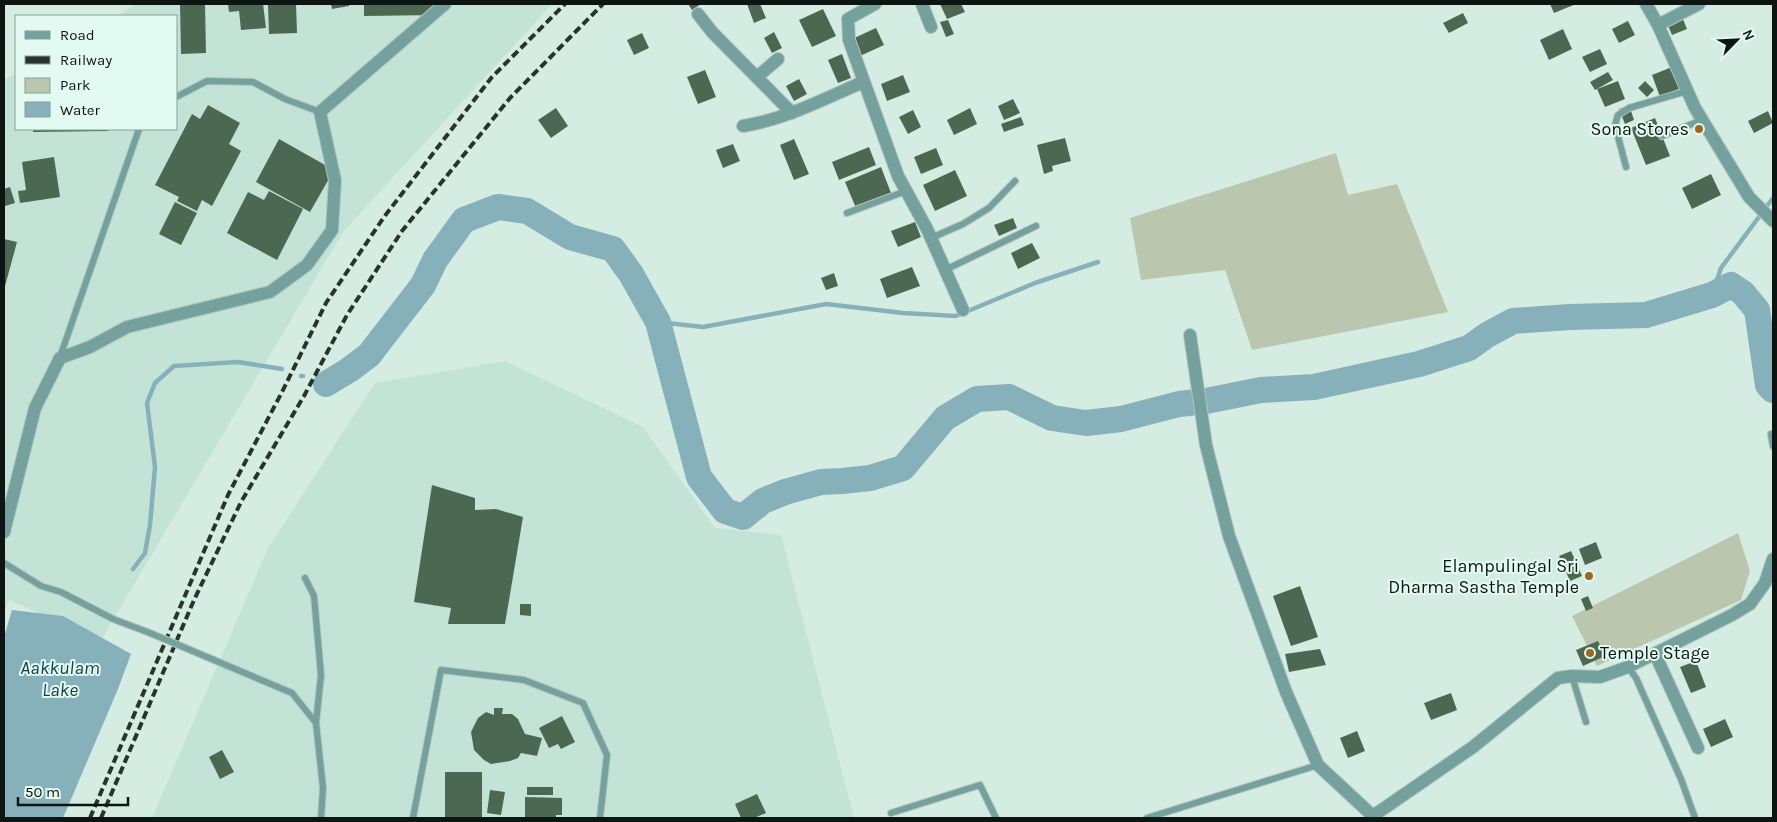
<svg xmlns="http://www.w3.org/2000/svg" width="1777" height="822" viewBox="0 0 1777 822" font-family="Karla,sans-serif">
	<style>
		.built { fill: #c3e3d7 }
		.green { fill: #bac7ae }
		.water { fill: #87b1ba }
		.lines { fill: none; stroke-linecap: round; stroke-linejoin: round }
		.stream { stroke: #87b1ba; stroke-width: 4.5 }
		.river { stroke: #87b1ba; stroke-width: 26 }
		.building { fill: #4d6852 }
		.service-casing { stroke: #b1c5bd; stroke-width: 8 }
		.minor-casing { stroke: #b1c5bd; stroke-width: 14 }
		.service { stroke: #74a19e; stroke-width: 6 }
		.minor { stroke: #74a19e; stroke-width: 12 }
		.rail { stroke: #28322e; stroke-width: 4; stroke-dasharray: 8 4; stroke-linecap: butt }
		.service-bridge-casing { stroke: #b1c5bd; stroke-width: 8; stroke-linecap: butt }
		.service-bridge { stroke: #74a19e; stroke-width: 6 }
		.poi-dot { fill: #9d6522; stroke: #e2faf1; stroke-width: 2 }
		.labels { text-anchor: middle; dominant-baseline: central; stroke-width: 4; stroke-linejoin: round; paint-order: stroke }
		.poi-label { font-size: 18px; fill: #0d1512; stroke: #e2faf1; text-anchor: end }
		.water-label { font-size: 19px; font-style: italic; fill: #153d45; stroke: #e2faf1 }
	</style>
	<rect width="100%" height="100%" fill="#d5ece3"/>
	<path class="built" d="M137 4H552L343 232 101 640 9 600 4 614V80L16 73V129H176V16H115Z
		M505 361 643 427 715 528 781 535 854 818H152L268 548 375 383Z"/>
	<path class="green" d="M1336 153 1348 195 1397 184 1448 312 1252 350 1225 270 1141 280 1130 218Z
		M1738 533 1750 571 1741 600 1597 666 1572 616Z"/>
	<path class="water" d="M12 610 63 616 131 654 118 689 63 818H4V637Z"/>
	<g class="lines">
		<path class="stream" d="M1712 295 1721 268 1773 198
			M663 335 658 322 703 327 826 304 903 313 956 316 1035 283 1098 262
			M301 376H303
			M322 383 326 384
			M133 569 145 553 150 525 155 467 147 403 155 383 174 366 238 362 282 369"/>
		<path class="river" d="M326 384 349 370 369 355 423 285 435 260 464 220 498 207 527 211 570 237 613 249 631 274 658 322 699 477 725 511 743 517 763 501 785 492 821 482 842 481 870 478 903 468 945 418 977 399 1009 397 1052 418 1086 423 1121 419 1179 404 1206 401 1261 390 1314 387 1419 364 1469 348 1487 335 1513 321 1570 317 1646 315 1712 295 1731 285 1743 293 1757 310 1768 385 1773 390"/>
	</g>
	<path class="building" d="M180 4H205L206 53 181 54Z
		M228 4H263L266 28 241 30 239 11 229 12Z
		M268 4H296L297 33 269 34Z
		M331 4H349V6L332 9Z
		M364 4H436V15L364 16Z
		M688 4H701L692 10Z
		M747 4H760L766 18 754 23Z
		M940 4H961L965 12 947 19Z
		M1550 4H1576L1554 13Z
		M823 9 836 36 812 47 799 20Z
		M1463 13 1468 23 1449 33 1443 23Z
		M1682 17 1687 29 1672 35 1667 23Z
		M948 20 954 34 946 37 940 22Z
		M1628 21 1635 35 1619 43 1612 29Z
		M876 28 884 45 860 56 852 39Z
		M1563 29 1572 49 1549 60 1540 40Z
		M774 32 782 48 772 53 764 38Z
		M642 33 649 48 634 55 627 40Z
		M1600 49 1607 64 1590 72 1582 57Z
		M842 54 851 78 838 83 828 60Z
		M1672 67 1681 88 1660 97 1652 75Z
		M705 70 716 97 698 104 687 77Z
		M1608 72 1613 80 1595 90 1590 82Z
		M903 75 910 92 887 101 881 84Z
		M799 79 807 94 794 101 786 86Z
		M1618 81 1625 99 1605 107 1597 89Z
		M1645 81 1654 90 1647 97 1638 88Z
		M1013 99 1020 113 1004 120 998 106Z
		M208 105 240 123 229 144 241 151 212 206 202 200 197 211 177 201 179 197 155 185 192 114 200 119Z
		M1629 105 1634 120 1625 124 1619 109Z
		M556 108 568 126 551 138 538 120Z
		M970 108 977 124 954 135 947 120Z
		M913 110 921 127 908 134 899 117Z
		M1768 111 1773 123 1754 133 1748 121Z
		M1021 117 1024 125 1004 132 1001 124Z
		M1655 118 1670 156 1646 165 1631 128Z
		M33 129H108V131L33 132Z
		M1065 138 1071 161 1052 166 1053 171 1044 174 1037 145Z
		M279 139 334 170 310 212 256 182Z
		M794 139 809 174 794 180 780 145Z
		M733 144 740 161 723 168 716 150Z
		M869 147 876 165 839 180 832 162Z
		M936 148 943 165 921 174 914 157Z
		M54 157 60 197 20 203 18 191 26 190 22 162Z
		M881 167 891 193 856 208 845 182Z
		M955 170 967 196 935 211 923 185Z
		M1711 174 1721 195 1692 209 1682 188Z
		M10 187 15 203 5 206 4 189Z
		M269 191 303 209 277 260 227 233 248 192 264 200Z
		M175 202 197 213 181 245 159 234Z
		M1013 218 1017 228 999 236 994 225Z
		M915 222 921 237 898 247 891 231Z
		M4 239 17 242 4 290Z
		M1032 243 1040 258 1018 269 1011 253Z
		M912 267 920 286 887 298 880 279Z
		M834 273 838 286 826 290 821 278Z
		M432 485 475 498V510L496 509 523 517 505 624H448L451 608 414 602Z
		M1596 542 1602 558 1585 565 1579 549Z
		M1571 551 1582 576 1570 581 1559 556Z
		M1300 586 1318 637 1291 646 1273 596Z
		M1588 596 1593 608 1586 611 1581 599Z
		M520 604H531V616L520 615Z
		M1598 641 1605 656 1583 666 1576 650Z
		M1320 649 1326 665 1289 672 1285 654Z
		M1696 661 1706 687 1691 693 1680 667Z
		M1451 693 1457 710 1431 720 1424 703Z
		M494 708H503L502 714H512L518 719 525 734 542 738 537 756 521 753 518 758 510 761 491 764 484 760 474 750 471 732 478 718 486 712 494 715Z
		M562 716 575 742 561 749 558 744 549 748 539 728Z
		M1725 719 1733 737 1711 747 1703 729Z
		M1357 731 1365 751 1348 758 1340 738Z
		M222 750 234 772 220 779 209 757Z
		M445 772H482V818H445Z
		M527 787H553V795H527Z
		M490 790 505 792 501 815 487 813Z
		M757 794 766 813 754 818H741L735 804Z
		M525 797 562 798V815H556V818H525Z"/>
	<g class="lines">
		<g class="service-casing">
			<path id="service" d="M176 97 207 81 253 82 285 99 320 112
				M1662 136 1702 120
				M1626 167 1615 125 1618 115 1629 108 1687 91
				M847 213 906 191
				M931 238 963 224 989 208 1015 181
				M945 270 1036 226
				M60 357 139 129
				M1771 434 1773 446
				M4 563 41 586 61 592 113 619 150 633
				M305 578 314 596 321 675 316 723
				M214 660 292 693 316 723 323 788 321 818
				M1628 667 1636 678 1681 779 1695 818
				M1572 676 1586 722
				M891 813 980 785 996 818
				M413 818 441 670 524 680 583 703 607 755 600 818
				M1147 818 1318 765"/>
		</g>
		<g class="minor-casing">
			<path id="minor" d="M875 4 848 19 849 40 898 176 927 229 963 310
				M922 4 931 27
				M1646 4 1658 25 1695 108 1749 197 1773 221
				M698 14 712 32 792 113
				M1658 25 1699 4
				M757 77 778 59
				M743 126C786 119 824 99 863 82
				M1190 335 1206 445 1229 536 1286 692 1318 765 1375 818
				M4 532 35 408 60 358 90 347 127 327 270 292 307 265 332 230 335 180 320 112 445 4
				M1655 654 1698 748
				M1370 818 1473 747 1558 678 1572 676 1600 677 1628 667 1732 615 1750 604 1765 583 1773 559"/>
		</g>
		<use href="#service" class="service"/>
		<use href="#minor" class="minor"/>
		<path class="rail" d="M90 818 228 495 282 392 326 303 384 217 492 77 565 4
			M101 818 194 600 241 502 304 396 347 315 402 231 510 98 603 4"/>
		<g class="service-bridge-casing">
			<path id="service-bridge" d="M150 633 214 660"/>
		</g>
		<use href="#service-bridge" class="service-bridge"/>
	</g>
	<g class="poi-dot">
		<circle cx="1699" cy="129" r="5"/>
		<circle cx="1589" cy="576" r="5"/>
		<circle cx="1590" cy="653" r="5"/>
	</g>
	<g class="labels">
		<g class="poi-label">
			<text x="1689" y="129">Sona Stores</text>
			<text x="1579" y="566">Elampulingal Sri<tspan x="1579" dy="21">Dharma Sastha Temple</tspan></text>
			<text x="1600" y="653" text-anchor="start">Temple Stage</text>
		</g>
		<g class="water-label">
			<text x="60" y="668">Aakkulam<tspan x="60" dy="22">Lake</tspan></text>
		</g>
	</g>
	<rect width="1777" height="822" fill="none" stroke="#0d1512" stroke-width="10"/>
	<rect x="15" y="15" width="162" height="115" fill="#e2faf1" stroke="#8d9e98"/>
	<rect x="25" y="31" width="25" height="8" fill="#74a19e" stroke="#8d9e98"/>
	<text x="60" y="40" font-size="15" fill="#0d1512">Road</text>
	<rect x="25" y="56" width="25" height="8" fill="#28322e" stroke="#8d9e98"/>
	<text x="60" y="65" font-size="15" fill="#0d1512">Railway</text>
	<rect x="25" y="78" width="25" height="15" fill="#bac7ae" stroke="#8d9e98"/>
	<text x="60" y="90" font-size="15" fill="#0d1512">Park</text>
	<rect x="25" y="102" width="25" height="15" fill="#87b1ba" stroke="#8d9e98"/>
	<text x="60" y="115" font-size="15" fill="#0d1512">Water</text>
	<g transform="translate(1737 40) rotate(66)" stroke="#e2faf1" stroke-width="4" paint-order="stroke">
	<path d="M0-4L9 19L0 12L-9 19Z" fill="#0d1512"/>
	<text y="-8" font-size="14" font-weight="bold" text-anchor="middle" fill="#0d1512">N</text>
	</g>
	<path d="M18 797v8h110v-8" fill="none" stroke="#0d1512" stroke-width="2.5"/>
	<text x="25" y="797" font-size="15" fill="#0d1512" stroke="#e2faf1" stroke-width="4" paint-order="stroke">50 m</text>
</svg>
